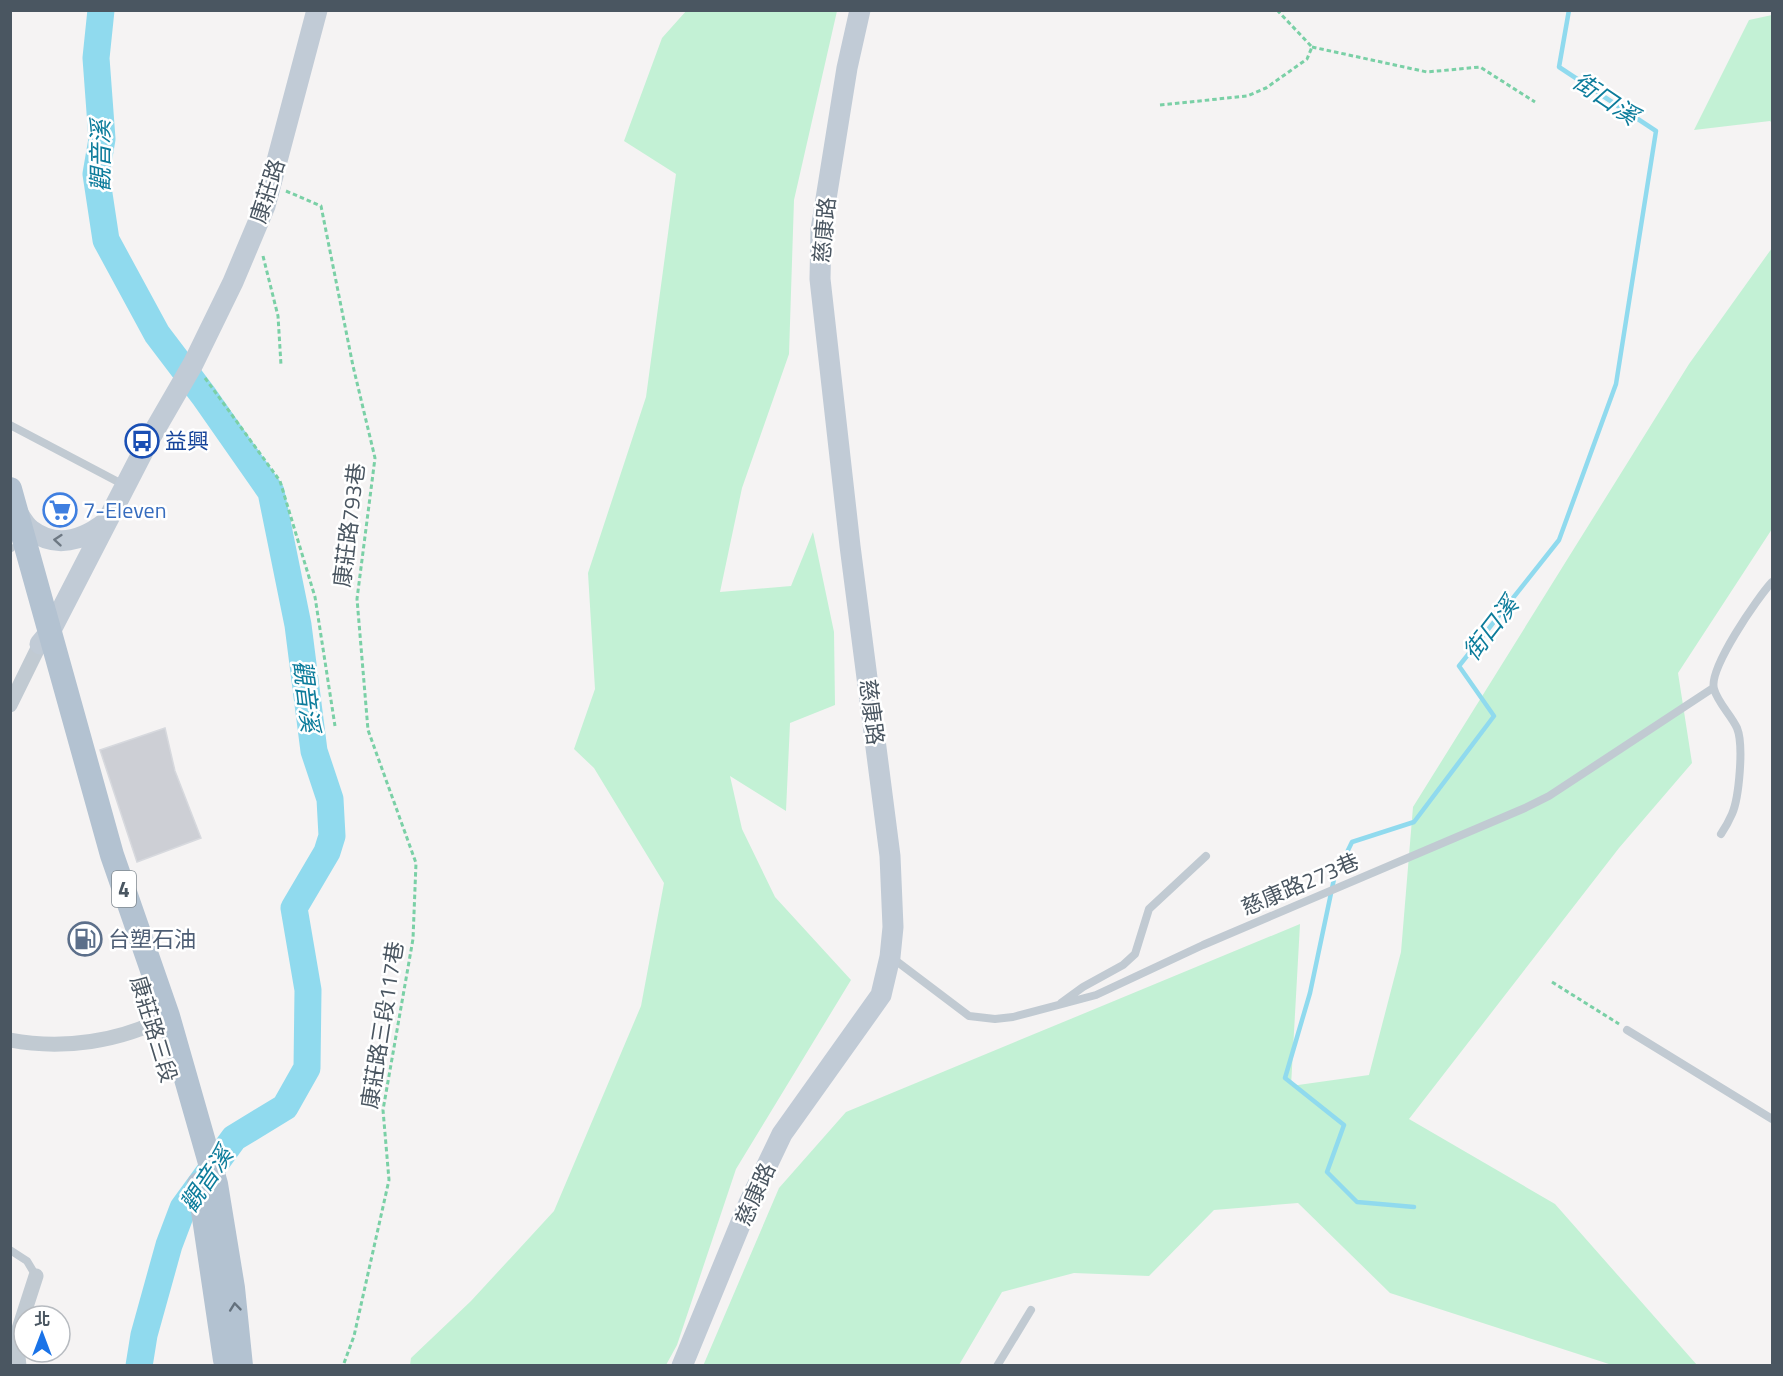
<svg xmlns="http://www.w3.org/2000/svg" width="1783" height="1376" viewBox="0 0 1783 1376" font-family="'Titillium Web','Noto Sans TC',sans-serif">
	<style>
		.green { fill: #c3f1d5 }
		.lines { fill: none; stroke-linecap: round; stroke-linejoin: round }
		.stream { stroke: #90daee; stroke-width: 4.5 }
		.river { stroke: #90daee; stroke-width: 27 }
		.building { fill: #cdcfd5; stroke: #d7d9de; stroke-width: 1.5 }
		.path { stroke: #7ad0a6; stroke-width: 3; stroke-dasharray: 4.5 3; stroke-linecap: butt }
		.lane { stroke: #c1cad2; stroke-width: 8 }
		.street { stroke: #c1cad2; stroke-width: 15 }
		.secondary { stroke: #c1cbd6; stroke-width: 21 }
		.primary { stroke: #b3c2d1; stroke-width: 24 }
		.oneway { stroke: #6e7984 }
		.oneway2 { stroke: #64717d }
		.labels { text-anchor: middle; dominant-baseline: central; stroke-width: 5; stroke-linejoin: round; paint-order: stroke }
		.shield { fill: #fff; stroke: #808990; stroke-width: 1.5 }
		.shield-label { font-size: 21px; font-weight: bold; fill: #4a5661 }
		.street-label { font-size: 22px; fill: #4a5661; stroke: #fff }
		.transit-label { font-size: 22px; fill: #164399; stroke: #fff; text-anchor: start }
		.shop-label { font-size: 22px; fill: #366cbe; stroke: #fff; text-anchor: start }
		.service-label { font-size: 22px; fill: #4e5e75; stroke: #fff; text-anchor: start }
		.water-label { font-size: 24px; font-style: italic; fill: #0c7c9b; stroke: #fff }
	</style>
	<rect width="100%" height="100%" fill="#f5f3f3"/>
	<path class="green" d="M687 10 837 11 794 200 789 354 742 488 720 592 791 586 813 532 834 632 835 705 790 723 786 811 730 776 742 829 775 897 851 980 736 1169 677 1345 666 1365H410L411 1358 471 1301 554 1211 641 1006 664 883 594 768 574 749 595 689 588 573 646 397 676 174 624 141 662 38Z
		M1772 15V123L1770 121 1694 130 1749 20Z
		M1772 248V529L1678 673 1692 763 1619 848 1409 1119 1555 1204 1697 1365H1612L1390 1293 1298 1203 1214 1210 1149 1276 1074 1273 1002 1292 959 1365 703 1366 779 1188 846 1112 1300 924 1291 1086 1369 1075 1401 952 1413 807 1689 364Z"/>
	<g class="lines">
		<path class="stream" d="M1414 1207 1357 1202 1327 1172 1344 1125 1285 1078 1310 993 1334 879 1352 842 1414 822 1494 716 1459 666 1559 540 1616 384 1656 131 1559 67 1569 10"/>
		<path class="river" d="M101 10 96 58 102 139 96 174 106 240 157 334 204 396 271 492 298 625 314 751 330 799 332 836 327 852 294 908 308 990 307 1068 285 1107 234 1138 183 1208 169 1245 144 1335 139 1366"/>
	</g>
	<path class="building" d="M165 728 175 771 201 838 137 862 100 750Z"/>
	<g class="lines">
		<path class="path" d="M1277 10 1312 47
			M1312 47 1427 72 1480 67 1535 102
			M1160 105 1247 96 1266 88 1307 59 1312 47
			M286 191 321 206 353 366 375 458 357 599 368 730 416 863 413 939 383 1110 389 1180 354 1336 343 1366
			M263 256 278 316 281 365
			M205 378 280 481 315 597 335 726
			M1552 982 1619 1024"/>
		<path class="lane" d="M10 425 124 485
			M10 548H11
			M1721 834C1725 828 1729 821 1732 814 1739 798 1744 745 1737 728 1731 715 1718 703 1714 689 1708 669 1758 597 1772 582
			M891 957 969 1016 995 1019 1013 1017 1096 995 1203 945 1525 808 1549 796 1713 688
			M1061 1003 1083 987 1123 965 1135 954 1149 909 1206 856
			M1627 1030 1772 1119
			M10 1250 27 1261 36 1276
			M997 1366 1031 1310"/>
		<path class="street" d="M10 705 40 644
			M10 1040C62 1050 121 1042 168 1016
			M19 1366 16 1338 36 1276"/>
		<path class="secondary" d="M17 512C21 518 25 526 31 530 56 549 83 540 105 523
			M40 644 50 632 149 440 193 364 233 282 265 206 317 10
			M682 1366 749 1203 782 1134 881 995 890 957 893 927 890 856 850 546 820 279 821 230 847 68 860 10"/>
		<path class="primary" d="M10 489 112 855 168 1016 216 1184 233 1288 241 1366
			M199 1184 225 1360"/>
	</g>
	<defs><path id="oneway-chevron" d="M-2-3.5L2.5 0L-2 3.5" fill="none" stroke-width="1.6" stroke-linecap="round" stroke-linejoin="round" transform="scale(1.5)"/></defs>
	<use class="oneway" href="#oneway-chevron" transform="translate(58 540) rotate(-175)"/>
	<use class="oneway2" href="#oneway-chevron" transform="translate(235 1307) rotate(-96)"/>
	<defs>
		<g id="bus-ring" transform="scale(1.725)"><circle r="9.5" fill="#fff" stroke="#1a4fb4" stroke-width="1.5"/><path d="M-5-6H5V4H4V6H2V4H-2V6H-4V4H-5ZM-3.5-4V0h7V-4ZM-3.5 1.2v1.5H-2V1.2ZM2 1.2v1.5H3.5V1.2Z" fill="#1a4fb4"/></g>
		<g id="supermarket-ring" transform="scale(1.725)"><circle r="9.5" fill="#fff" stroke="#3f7fe0" stroke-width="1.5"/><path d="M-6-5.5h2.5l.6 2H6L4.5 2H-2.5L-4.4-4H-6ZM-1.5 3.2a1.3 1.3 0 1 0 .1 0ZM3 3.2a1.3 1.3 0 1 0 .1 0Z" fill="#3f7fe0"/></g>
		<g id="fuel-ring" transform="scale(1.725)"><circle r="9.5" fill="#fff" stroke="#5c6f8a" stroke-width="1.5"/><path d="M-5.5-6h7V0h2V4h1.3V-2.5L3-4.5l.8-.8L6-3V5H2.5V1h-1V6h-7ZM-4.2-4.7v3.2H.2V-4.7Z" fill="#5c6f8a"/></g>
	</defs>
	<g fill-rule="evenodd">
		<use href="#bus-ring" x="142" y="441"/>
		<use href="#supermarket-ring" x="60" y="510"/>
		<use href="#fuel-ring" x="85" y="939"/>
	</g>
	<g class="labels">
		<rect class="shield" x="112" y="871" width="24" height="36" rx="4.5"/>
		<g class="shield-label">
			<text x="124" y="889">4</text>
		</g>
		<g class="street-label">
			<text transform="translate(267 191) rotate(-72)">康莊路</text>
			<text transform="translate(824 230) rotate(-85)">慈康路</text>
			<text transform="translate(349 525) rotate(-83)">康莊路793巷</text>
			<text transform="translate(872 712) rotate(83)">慈康路</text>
			<text transform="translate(1300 884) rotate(-23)">慈康路273巷</text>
			<text transform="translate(382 1025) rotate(-81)">康莊路三段117巷</text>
			<text transform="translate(154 1029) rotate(73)">康莊路三段</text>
			<text transform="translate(755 1194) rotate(-66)">慈康路</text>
		</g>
		<g class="transit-label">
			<text x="165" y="441">益興</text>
		</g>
		<g class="shop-label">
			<text x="83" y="510">7-Eleven</text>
		</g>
		<g class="service-label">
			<text x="108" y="939">台塑石油</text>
		</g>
		<g class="water-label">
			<text transform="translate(1606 98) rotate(34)">街口溪</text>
			<text transform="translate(100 156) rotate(-90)">觀音溪</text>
			<text transform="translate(1490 628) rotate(-52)">街口溪</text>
			<text transform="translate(307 696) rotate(83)">觀音溪</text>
			<text transform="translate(206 1179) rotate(-56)">觀音溪</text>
		</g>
	</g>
	<rect width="1783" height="1376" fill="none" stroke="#4a5661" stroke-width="24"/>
	<g transform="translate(42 1334)"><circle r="28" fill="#ffffff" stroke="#b7bbc0" stroke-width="1.5"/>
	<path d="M0-4.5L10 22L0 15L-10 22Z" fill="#1a73e8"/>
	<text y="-9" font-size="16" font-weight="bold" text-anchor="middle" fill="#4a5661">北</text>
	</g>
</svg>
